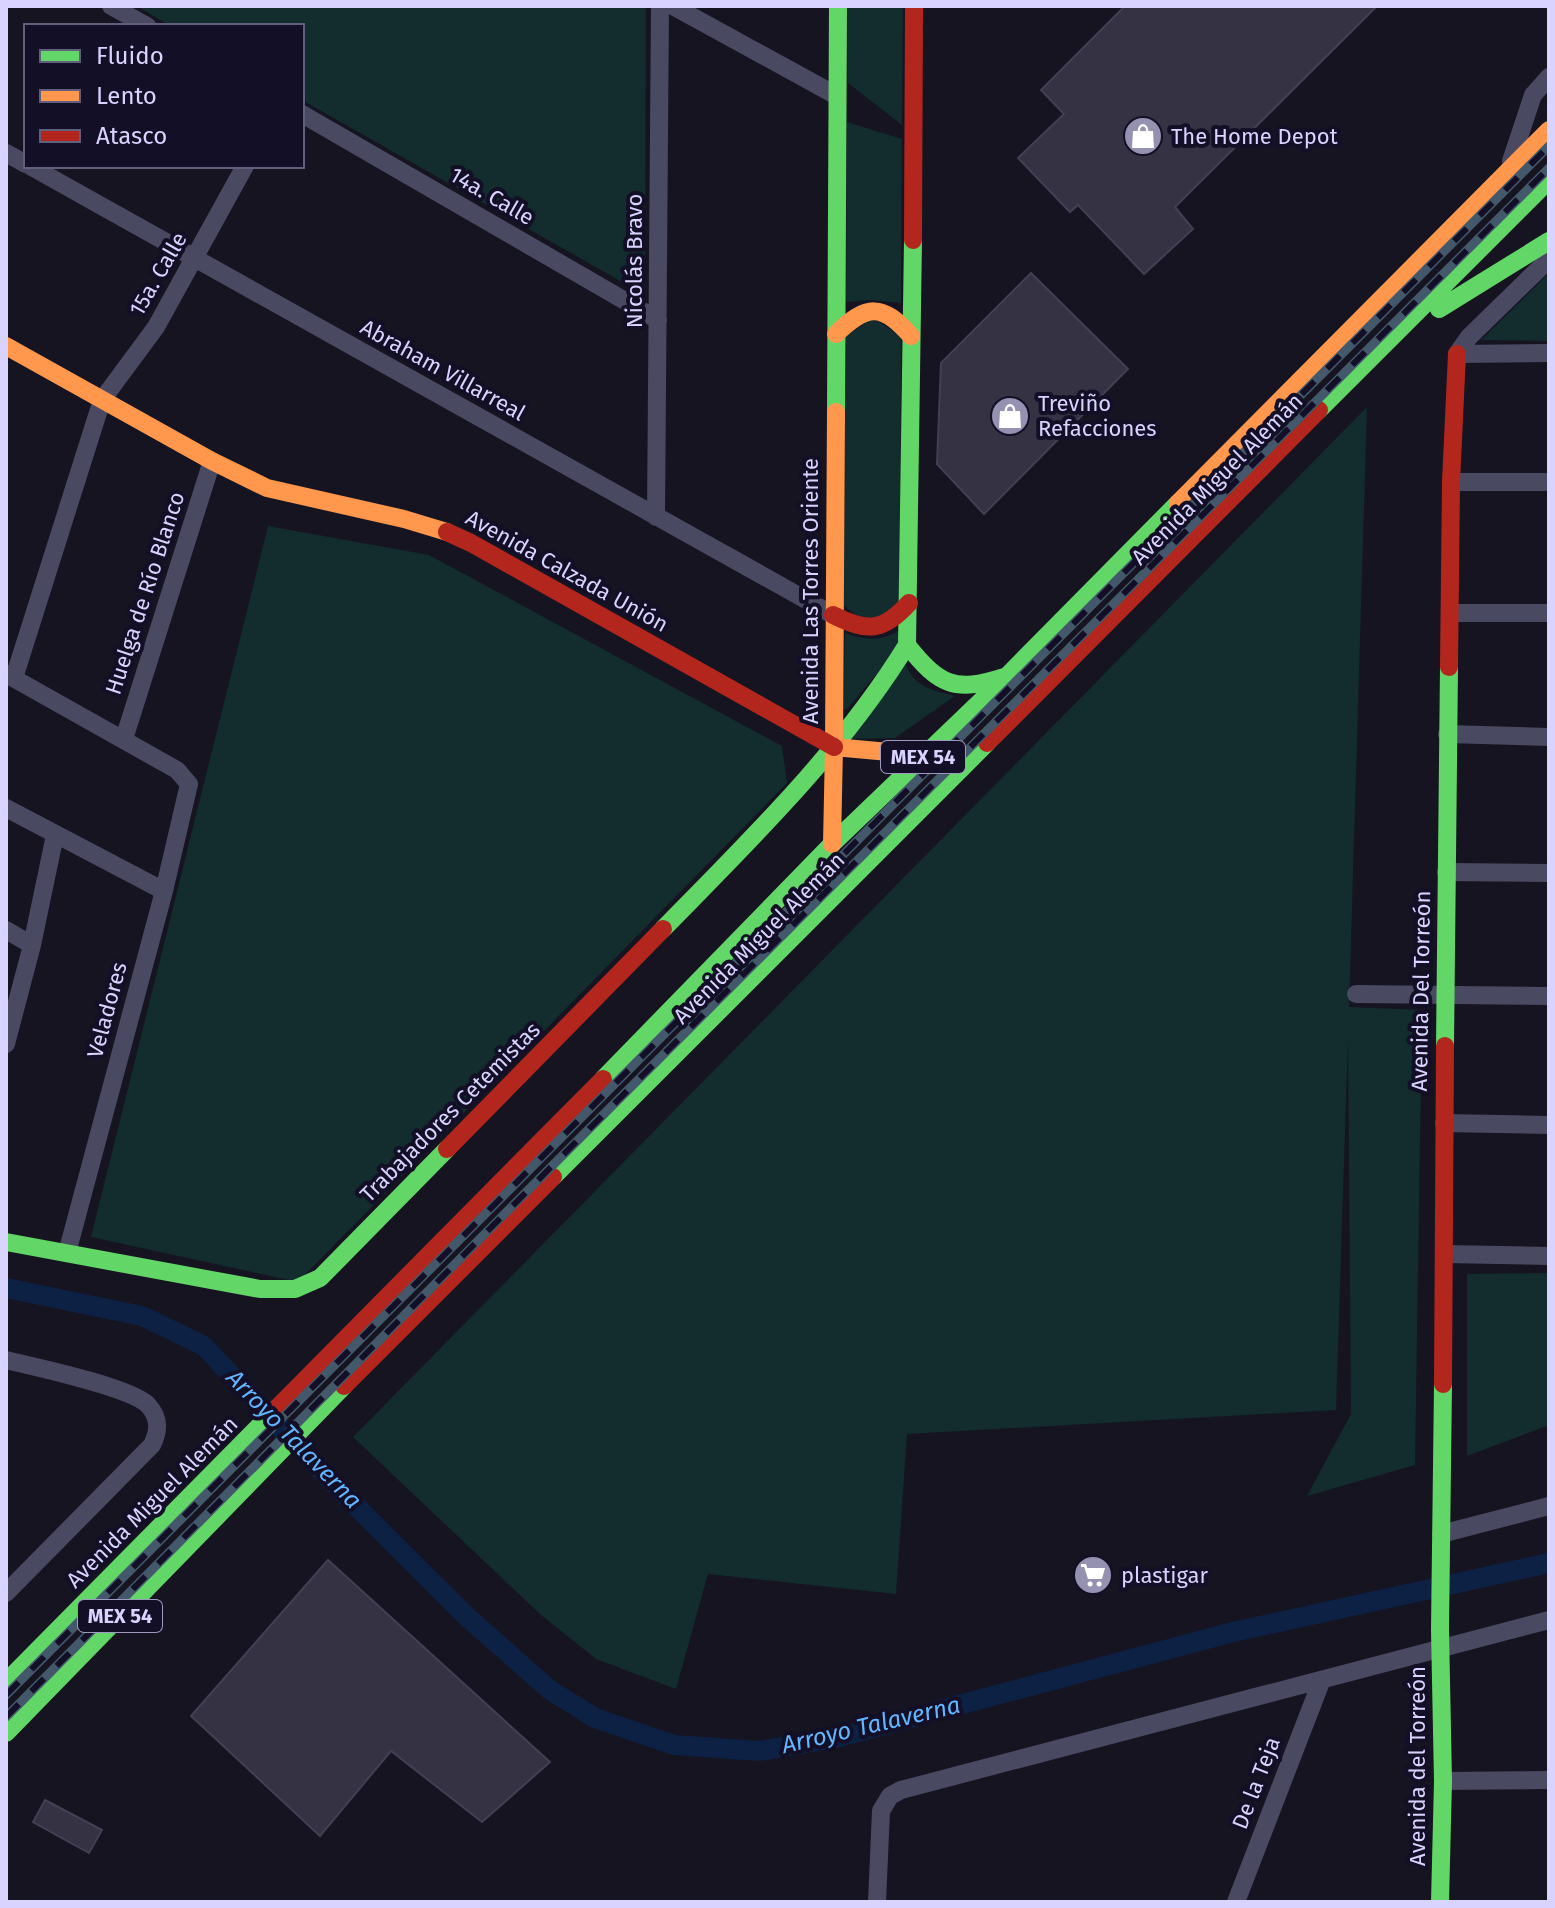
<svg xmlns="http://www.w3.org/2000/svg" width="1555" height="1908" viewBox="0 0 1555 1908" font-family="'Fira Sans',sans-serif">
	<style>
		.green { fill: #132c2d }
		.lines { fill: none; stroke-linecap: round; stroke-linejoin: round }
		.canal { stroke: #0d2144; stroke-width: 20 }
		.building { fill: #343243; stroke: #433f54; stroke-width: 2 }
		.street { stroke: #4a4962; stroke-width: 18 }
		.fast { stroke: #63d668; stroke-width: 18 }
		.slow { stroke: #ff974d; stroke-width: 18 }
		.jam { stroke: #b3261e; stroke-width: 18 }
		.rail-casing { stroke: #43596b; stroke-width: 9 }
		.rail { stroke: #130f26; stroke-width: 6; stroke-dasharray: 18; stroke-linecap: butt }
		.labels { text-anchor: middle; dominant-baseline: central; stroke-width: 8; stroke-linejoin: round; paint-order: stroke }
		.shield { fill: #130f26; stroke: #9e99be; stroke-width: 2 }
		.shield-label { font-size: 20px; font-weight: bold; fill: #d9d4ff }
		.poi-label { font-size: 22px; fill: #d9d4ff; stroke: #130f26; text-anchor: start }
		.street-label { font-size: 22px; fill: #d9d4ff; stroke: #130f26 }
		.water-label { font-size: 24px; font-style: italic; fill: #62b6ff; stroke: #130f26 }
	</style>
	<rect width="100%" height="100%" fill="#161421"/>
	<path class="green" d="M136 6H641L646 9 645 288 629 286 302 100V26H171Z
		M848 6H903L902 125 848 83Z
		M847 122 902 139 901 303 871 300 846 302Z
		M1549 273V341L1481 340Z
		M873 318 901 336 900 606 875 621 856 615 844 606 845 336Z
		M1367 407 1349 1007 1422 1010 1415 1465 1307 1496 1351 1414 1348 1039 1336 1410 907 1434 896 1594 708 1574 676 1689 596 1659 541 1615 353 1437Z
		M268 526 429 555 782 746 787 783 298 1282 91 1237Z
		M900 630 899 647 847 709 843 710 845 633C866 640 880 642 900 630Z
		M906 664C913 686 934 691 955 696L895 738 847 739Z
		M1549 1273V1425L1467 1456V1274Z"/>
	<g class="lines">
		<path class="canal" d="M6 1288 142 1316 204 1346 330 1480 466 1616 550 1690 595 1718 674 1745 759 1751 835 1738 1233 1632 1549 1563"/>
	</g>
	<path class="building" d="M1125 6H1377L1175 207 1193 229 1144 274 1078 205 1070 212 1018 158 1064 114 1041 90Z
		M1031 273 1128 369 984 514 937 464 941 363Z
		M328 1560 550 1762 482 1822 391 1751 320 1836 191 1716Z
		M45 1800 102 1830 89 1853 33 1822Z"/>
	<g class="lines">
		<path class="street" d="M111 6 147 26
			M673 6 837 96
			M302 114 658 320
			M6 153 26 164
			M1511 161 1533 95 1549 77
			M30 166 833 615
			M1457 354 1469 337 1549 259
			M1457 354 1549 353
			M1451 482H1549
			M656 517 660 6
			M1451 613H1549
			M6 674 177 770 189 784 164 891 67 1253
			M14 678 102 400 156 327 245 166
			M1447 734 1549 737
			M124 739 212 461
			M6 808 164 891
			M1446 872 1549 873
			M6 930 32 945
			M1356 994 1549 996
			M6 1044 32 945 55 835
			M1444 1123 1549 1125
			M1445 1254 1549 1256
			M6 1360C35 1367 130 1387 148 1405 160 1418 159 1431 152 1445L6 1593
			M1441 1534 1549 1506
			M1443 1781 1549 1780
			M877 1902 881 1811 890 1796 901 1790 1549 1620
			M1236 1902 1321 1682"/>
		<path class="fast" d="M1439 309 1549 241
			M1319 410 1549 180
			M836 412 838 6
			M907 645C939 685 954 693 1004 677
			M663 929C751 839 841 752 907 645L913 240
			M1445 1046 1449 667
			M603 1079 832 844 1007 676 1178 503
			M553 1177 987 743
			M6 1242 260 1289H295L320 1278 447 1149
			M6 1682 277 1408
			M6 1733 344 1386
			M1440 1902 1443 1781 1440 1630 1443 1384"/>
		<path class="slow" d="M836 334C867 304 882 303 911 336
			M6 346 212 461 267 488 404 519 447 532
			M1178 503 1549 130
			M834 747 836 412
			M832 844 834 747 889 752 930 750"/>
		<path class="jam" d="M913 240 914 6
			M447 532 471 543 834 747
			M833 615C867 632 883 632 909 603
			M1449 667 1451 482 1457 354
			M987 743 1319 410
			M447 1149 663 929
			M1443 1384 1445 1046
			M344 1386 553 1177
			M277 1408 603 1079"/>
		<g class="rail-casing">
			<path id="rail" d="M6 1695 1549 146
				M6 1717 557 1161 1549 168"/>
		</g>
		<use href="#rail" class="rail"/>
	</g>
	<defs>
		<g id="shop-disc" transform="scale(2)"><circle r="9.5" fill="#9591b1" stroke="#130f26"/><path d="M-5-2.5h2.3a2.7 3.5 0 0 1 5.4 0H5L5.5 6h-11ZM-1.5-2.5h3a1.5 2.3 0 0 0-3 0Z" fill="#fff"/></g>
		<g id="supermarket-disc" transform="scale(2)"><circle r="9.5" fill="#9591b1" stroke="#130f26"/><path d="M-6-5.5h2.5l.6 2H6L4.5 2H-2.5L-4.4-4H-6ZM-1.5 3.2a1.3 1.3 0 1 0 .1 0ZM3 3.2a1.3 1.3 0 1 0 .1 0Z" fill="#fff"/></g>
	</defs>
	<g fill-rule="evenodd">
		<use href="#shop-disc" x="1143" y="136"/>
		<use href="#shop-disc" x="1010" y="416"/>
		<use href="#supermarket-disc" x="1093" y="1575"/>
	</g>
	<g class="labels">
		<g class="shield">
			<rect x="881" y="741" width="84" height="32" rx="6"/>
			<rect x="78" y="1600" width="84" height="32" rx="6"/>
		</g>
		<g class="shield-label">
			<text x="923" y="757">MEX 54</text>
			<text x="120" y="1616">MEX 54</text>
		</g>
		<g class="poi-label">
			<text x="1171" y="136">The Home Depot</text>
			<text x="1038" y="403">Treviño<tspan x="1038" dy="25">Refacciones</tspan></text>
			<text x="1121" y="1575">plastigar</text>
		</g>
		<g class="street-label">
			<text transform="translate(492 196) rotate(30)">14a. Calle</text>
			<text transform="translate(634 261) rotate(-90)">Nicolás Bravo</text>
			<text transform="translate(158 274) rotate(-60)">15a. Calle</text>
			<text transform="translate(443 370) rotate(29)">Abraham Villarreal</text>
			<text transform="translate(1217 479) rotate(-45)">Avenida Miguel Alemán</text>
			<text transform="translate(567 571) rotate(29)">Avenida Calzada Unión</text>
			<text transform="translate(810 591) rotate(-90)">Avenida Las Torres Oriente</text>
			<text transform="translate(145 593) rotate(-72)">Huelga de Río Blanco</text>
			<text transform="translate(759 938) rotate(-45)">Avenida Miguel Alemán</text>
			<text transform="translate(1421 991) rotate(-89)">Avenida Del Torreón</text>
			<text transform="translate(107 1010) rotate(-75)">Veladores</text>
			<text transform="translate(450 1112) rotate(-45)">Trabajadores Cetemistas</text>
			<text transform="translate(152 1502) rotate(-45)">Avenida Miguel Alemán</text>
			<text transform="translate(1417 1766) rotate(-90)">Avenida del Torreón</text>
			<text transform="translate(1256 1783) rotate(-69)">De la Teja</text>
		</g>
		<g class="water-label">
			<text transform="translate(294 1439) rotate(46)">Arroyo Talaverna</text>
			<text transform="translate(871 1725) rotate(-13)">Arroyo Talaverna</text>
		</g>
	</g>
	<rect width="1555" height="1908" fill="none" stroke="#d9d4ff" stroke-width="16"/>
	<rect x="24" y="24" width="280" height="144" fill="#130f26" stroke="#625e7d" stroke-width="2"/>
	<rect x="40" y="50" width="40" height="12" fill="#63d668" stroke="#625e7d" stroke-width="2"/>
	<text x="96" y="64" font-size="24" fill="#d9d4ff">Fluido</text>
	<rect x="40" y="90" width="40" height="12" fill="#ff974d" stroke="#625e7d" stroke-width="2"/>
	<text x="96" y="104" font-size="24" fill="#d9d4ff">Lento</text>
	<rect x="40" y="130" width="40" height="12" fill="#b3261e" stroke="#625e7d" stroke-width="2"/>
	<text x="96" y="144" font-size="24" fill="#d9d4ff">Atasco</text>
</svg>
